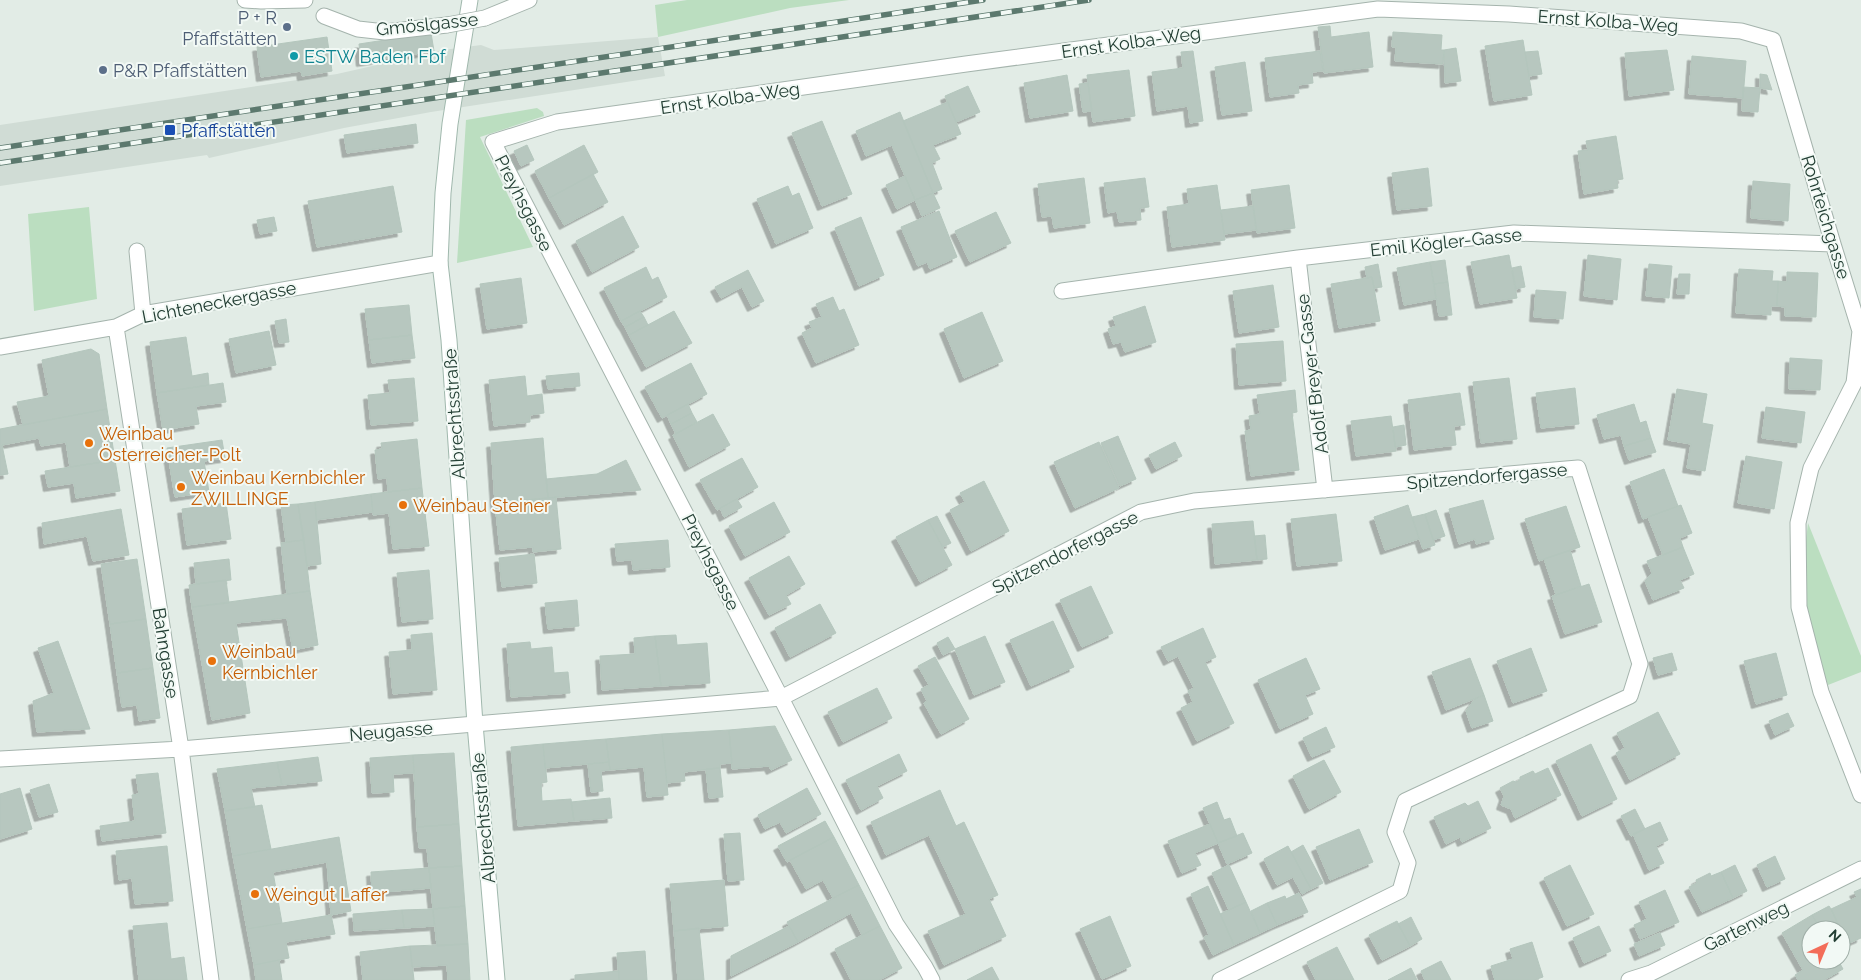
<svg xmlns="http://www.w3.org/2000/svg" width="1861" height="980" viewBox="0 0 1861 980" font-family="Raleway,sans-serif">
	<style>
		.built { fill: #d0dcd5 }
		.green { fill: #bbdec0 }
		.building { fill: #b7c7bf; stroke: #b4c6bd; filter: url(#shadow) }
		.lines { fill: none; stroke-linecap: round; stroke-linejoin: round }
		.street-casing { stroke: #a5b4ad; stroke-width: 17 }
		.secondary-casing { stroke: #a0b8ad; stroke-width: 17 }
		.street { stroke: #fff; stroke-width: 15 }
		.secondary { stroke: #fff; stroke-width: 15 }
		.rail-casing { stroke: #5c796e; stroke-width: 5.5 }
		.rail { stroke: #f2f9f5; stroke-width: 4; stroke-dasharray: 11; stroke-linecap: butt }
		.street-bridge-casing { stroke: #a5b4ad; stroke-width: 17; stroke-linecap: butt }
		.street-bridge { stroke: #fff; stroke-width: 15 }
		.service-dot { fill: #5c6f8a; stroke: #f2f9f5; stroke-width: 2 }
		.culture-dot { fill: #0f9aa8; stroke: #f2f9f5; stroke-width: 2 }
		.transit-dot { fill: #1a4fb4; stroke: #f2f9f5; stroke-width: 2 }
		.food-dot { fill: #e8710a; stroke: #f2f9f5; stroke-width: 2 }
		.labels { text-anchor: middle; dominant-baseline: central; stroke-width: 4; stroke-linejoin: round; paint-order: stroke }
		.service-label { font-size: 18px; fill: #4e5e75; stroke: #f2f9f5; text-anchor: end }
		.street-label { font-size: 18px; fill: #223e33; stroke: #f2f9f5 }
		.culture-label { font-size: 18px; fill: #0d838f; stroke: #f2f9f5; text-anchor: start }
		.transit-label { font-size: 18px; fill: #164399; stroke: #f2f9f5; text-anchor: start }
		.food-label { font-size: 18px; fill: #c56008; stroke: #f2f9f5; text-anchor: start }
	</style>
	<defs>
		<filter id="shadow"><feDropShadow dx="-4.5" dy="4.5" stdDeviation="0" flood-color="#0004"/></filter>
	</defs>
	<rect width="100%" height="100%" fill="#e2ece6"/>
	<path class="built" d="M658 37 665 76 431 112 344 128 209 158 207 155 0 186V125L337 74 443 50 481 45 494 50Z"/>
	<path class="green" d="M687 0H849L790 8 658 37 655 5Z
		M537 108 543 112 544 116 480 137 533 247 457 263 466 120Z
		M89 207 97 299 34 311 28 214Z
		M1808 523 1861 656V672L1828 685C1823 670 1816 656 1812 641 1802 602 1803 562 1808 523Z"/>
	<path class="building" d="M1330 26 1331 37 1369 32 1373 67 1324 73 1318 27Z
		M1393 32 1442 35 1441 50H1444L1443 64 1395 61 1396 47H1392Z
		M431 33 434 51 361 62 359 44Z
		M327 37 332 71 302 76 301 71 261 77 257 47Z
		M1523 40 1532 95 1494 101 1485 46Z
		M1456 48 1461 81 1445 83 1444 50Z
		M1667 50 1674 90 1629 96 1625 53Z
		M1193 51 1203 121 1190 123 1188 106 1157 111 1152 72 1183 68 1181 52Z
		M1320 51 1323 71 1312 72 1313 83 1298 85 1299 93 1270 97 1265 58Z
		M1538 51 1542 74 1529 76 1525 52Z
		M1692 56 1746 61 1743 98 1689 94Z
		M1245 62 1252 111 1222 115 1215 67Z
		M1129 70 1135 116 1093 122 1087 75Z
		M1760 74 1767 75 1772 90 1760 88Z
		M1067 75 1073 111 1030 118 1024 83Z
		M1088 83 1092 111 1083 112 1079 84Z
		M968 86 980 112 956 122 945 96Z
		M1743 87 1760 88 1758 112 1742 111Z
		M948 102 961 134 933 145 940 159 932 163 942 189 933 193 903 121Z
		M900 112 933 193 915 200 892 145 866 156 856 131Z
		M822 121 852 194 822 206 792 133Z
		M416 124 418 143 347 153 344 135Z
		M1616 136 1623 179 1617 180 1618 188 1584 194 1578 151 1588 150 1586 141Z
		M527 145 534 160 521 166 514 151Z
		M584 145 598 172 549 198 535 171Z
		M1428 168 1432 206 1397 210 1392 173Z
		M593 174 608 202 564 225 549 198Z
		M905 176 915 200 897 209 886 185Z
		M1084 178 1090 223 1054 228 1052 216 1042 217 1038 184Z
		M1145 178 1149 207 1140 208 1141 220 1119 222 1117 211 1108 213 1104 183Z
		M1753 181 1790 184 1788 221 1751 218Z
		M1217 185 1225 240 1172 247 1167 207 1189 204 1187 189Z
		M1289 185 1295 228 1257 233 1251 190Z
		M393 186 402 232 317 247 308 201Z
		M788 186 792 196 799 193 813 228 776 244 757 199Z
		M933 193 940 208 922 216 915 200Z
		M1253 206 1256 230 1224 234 1221 210Z
		M939 211 957 257 930 269 927 262 918 266 901 227Z
		M996 212 1011 243 970 262 955 231Z
		M623 216 639 247 592 272 576 241Z
		M274 217 277 231 260 234 257 220Z
		M861 217 884 275 859 286 835 228Z
		M1509 255 1517 298 1480 304 1471 262Z
		M1588 255 1621 259 1617 300 1584 296Z
		M1445 260 1448 282 1434 284 1430 262Z
		M1430 262 1436 299 1404 305 1397 268Z
		M1378 264 1382 287 1374 288 1372 277 1367 278 1365 267Z
		M1649 264 1672 266 1669 298 1646 296Z
		M1521 266 1525 287 1516 289 1512 268Z
		M646 267 652 280 658 277 667 297 621 321 604 288Z
		M1739 269 1773 271 1772 281H1778L1777 306H1771V315L1736 313Z
		M748 270 764 301 752 307 742 287 721 298 715 287Z
		M1787 272 1818 273 1816 317 1785 316V307L1777 306 1778 281 1787 282Z
		M1679 274H1690L1689 294H1677Z
		M1372 277 1380 321 1339 328 1331 284Z
		M521 278 527 323 487 329 480 284Z
		M1448 282 1452 315 1439 316 1434 284Z
		M1273 285 1279 327 1239 333 1233 291Z
		M1536 290 1566 292 1563 319 1534 317Z
		M833 297 839 311 844 309 859 345 816 363 802 333 812 328 809 322 822 317 816 304Z
		M409 305 412 335 369 340 365 309Z
		M1145 306 1156 342 1125 352 1121 342 1113 344 1108 329 1116 326 1113 317Z
		M640 311 644 317 625 327 621 321Z
		M674 311 692 343 646 367 629 335Z
		M982 312 1003 361 964 378 944 329Z
		M644 317 648 325 629 335 625 327Z
		M286 319 289 342 279 343 275 321Z
		M269 331 276 365 236 373 229 339Z
		M412 335 415 358 372 363 369 340Z
		M186 337 192 376 208 373 209 385 157 393 150 342Z
		M1283 341 1286 381 1239 385 1236 344Z
		M91 349 99 354 107 409 23 425 17 402 49 396 42 360Z
		M1790 358 1822 360 1820 390 1789 389Z
		M691 363 707 394 662 418 645 387Z
		M579 373 580 386 548 389 546 376Z
		M525 376 527 396 542 394 544 413 530 415V422L494 426 489 380Z
		M414 378 418 421 371 425 368 395 390 393 388 380Z
		M1509 378 1517 439 1481 443 1473 382Z
		M223 383 226 402 196 406 199 424 163 430 157 393Z
		M1575 388 1579 424 1541 428 1536 393Z
		M1677 389 1707 394 1702 423 1713 425 1705 471 1687 468 1691 444 1668 440Z
		M1295 390 1297 412 1292 413 1299 470 1251 476 1245 431 1251 430 1249 416 1260 414 1257 395Z
		M1460 393 1465 425 1454 426 1456 445 1414 450 1408 400Z
		M688 404 692 413 671 424 667 415Z
		M1634 404 1640 423 1646 421 1651 438 1624 446 1621 435 1604 439 1597 415Z
		M1766 407 1805 412 1801 443 1762 438Z
		M107 409 115 460 70 467 66 442 41 446 39 438 2 445 8 474 0 475V429Z
		M692 413 697 422 676 434 671 424Z
		M713 414 730 445 689 467 673 435Z
		M1391 416 1396 451 1356 456 1351 421Z
		M1404 425 1406 445 1395 447 1393 427Z
		M1118 436 1136 479 1120 486 1101 443Z
		M543 438 548 498 495 503 491 443Z
		M1651 438 1656 452 1629 460 1624 446Z
		M417 439 422 488 388 492 387 478 378 479 375 450 382 449 381 443Z
		M222 440 225 458 204 461 209 492 175 497 167 448Z
		M1099 442 1119 488 1075 508 1054 462Z
		M1175 442 1182 456 1156 469 1149 455Z
		M1746 456 1782 462 1774 509 1738 503Z
		M742 458 758 487 717 510 700 480Z
		M115 460 120 491 76 498 74 483 48 487 45 471Z
		M626 460 641 490 548 498 546 479 597 474Z
		M1664 469 1678 506 1643 519 1630 482Z
		M984 481 1009 531 971 551 950 510 965 502 960 493Z
		M422 488 429 546 393 549 389 513 373 515 371 494Z
		M371 494 373 512 316 520 315 502Z
		M556 497 561 549 533 552V547L500 550 495 503Z
		M737 499 742 507 724 517 720 508Z
		M1483 500 1494 539 1476 544 1475 539 1459 544 1449 509Z
		M315 502 321 564 307 566 298 504Z
		M774 502 790 532 745 556 729 526Z
		M226 503 231 539 187 545 182 509Z
		M298 504 304 540 286 542 281 505Z
		M1408 505 1419 539 1385 550 1374 517Z
		M1681 505 1692 533 1680 538 1683 547 1663 555 1648 517Z
		M1566 506 1580 547 1539 561 1525 519Z
		M121 509 129 555 93 561 87 536 44 544 42 523Z
		M1436 510 1445 536 1433 540 1425 514Z
		M1336 514 1342 561 1297 566 1291 519Z
		M1425 514 1435 545 1423 549 1412 517Z
		M937 516 951 543 943 547 928 520Z
		M928 520 952 565 920 582 896 537Z
		M1253 521 1257 560 1215 564 1212 524Z
		M1265 535 1267 559 1257 560 1254 536Z
		M304 540 310 591 287 594 281 543Z
		M668 540 670 567 633 570 632 560 617 561 615 544Z
		M1683 547 1694 574 1680 580 1684 588 1653 600 1645 581 1652 573 1647 561Z
		M1570 550 1581 586 1556 595 1544 559Z
		M534 554 537 583 502 587 499 558Z
		M789 556 805 584 786 595 791 604 769 615 749 578Z
		M137 559 146 619 110 624 101 564Z
		M229 559 231 580 196 584 194 563Z
		M429 570 433 619 402 622 397 573Z
		M226 580 229 603 192 607 189 585Z
		M1589 584 1602 622 1565 634 1552 596Z
		M1091 586 1113 633 1082 647 1060 600Z
		M310 591 318 645 293 650 287 618 236 623 250 713 212 720 192 607Z
		M577 600 579 626 548 629 545 603Z
		M820 604 836 633 790 657 775 628Z
		M146 619 153 668 117 673 110 624Z
		M1053 621 1074 667 1031 686 1010 640Z
		M1203 628 1216 657 1205 662 1234 723 1197 741 1181 708 1193 702 1188 691 1194 688 1178 656 1168 661 1161 647Z
		M432 633 437 690 393 694 389 652 412 650 411 635Z
		M676 635 677 645 707 643 710 683 661 686 655 636Z
		M655 636 661 686 602 690 600 656 635 654 634 638Z
		M985 636 1005 682 974 695 955 649Z
		M948 637 955 649 943 655 937 643Z
		M58 641 90 729 37 732 33 701 54 693 38 648Z
		M530 642 531 649 552 647 554 673 568 672 570 693 511 697 507 644Z
		M1531 648 1547 691 1513 703 1497 661Z
		M1672 653 1677 670 1658 675 1653 658Z
		M1776 653 1787 695 1756 704 1744 661Z
		M935 657 969 719 941 734 924 703 927 701 921 689 929 685 918 666Z
		M1306 658 1320 689 1305 695 1313 714 1280 729 1258 680Z
		M1470 658 1484 695 1446 710 1432 672Z
		M153 668 160 718 139 721 137 705 122 707 117 673Z
		M877 688 892 718 843 742 828 712Z
		M1484 695 1493 721 1472 728 1466 711 1475 699Z
		M1658 712 1680 754 1630 780 1616 753 1625 748 1617 733Z
		M1788 713 1794 726 1775 735 1769 721Z
		M775 726 792 760 771 770 769 766 732 769 729 730Z
		M1326 727 1335 747 1312 757 1303 738Z
		M729 730 732 763 720 764V768L684 772 685 781 667 783 662 734Z
		M662 734 668 795 647 797 644 767 610 770 606 739Z
		M606 739 609 762 545 768 543 744Z
		M543 744 547 782 541 783 542 801 571 799 574 821 518 826 511 747Z
		M1591 744 1617 799 1582 816 1556 761Z
		M454 753 459 824 417 827 413 755Z
		M899 754 907 771 877 786 883 798 861 810 846 780Z
		M413 755 414 773 393 774 394 792 372 793 370 758Z
		M318 757 322 781 282 785 277 762Z
		M1324 760 1341 792 1309 809 1293 776Z
		M277 762 282 785 251 788 255 807 225 811 217 769Z
		M609 762 610 770 601 771 603 791 591 792 588 764Z
		M720 768 723 797 709 798 706 769Z
		M1548 768 1561 795 1515 818 1511 809 1501 805 1504 796 1500 788 1513 781 1516 782 1520 780V777L1533 771 1535 774Z
		M158 773 166 833 102 841 100 826 135 821 132 795 139 794 136 775Z
		M49 784 58 812 39 817 30 790Z
		M20 788 32 829 0 839V794Z
		M807 788 821 814 786 833 780 822 765 829 758 815Z
		M940 790 956 826 964 822 998 895 989 899 1006 936 944 965 928 931 966 914 929 835 886 855 871 822Z
		M610 798 612 818 574 821 571 802Z
		M1478 801 1491 828 1462 842 1460 837 1446 844 1434 817 1465 803 1468 806Z
		M1217 802 1224 820 1230 818 1237 836 1218 843 1203 808Z
		M262 805 271 849 233 856 225 811Z
		M1635 809 1645 829 1631 836 1621 816Z
		M825 821 834 837 787 862 778 846Z
		M1660 822 1668 840 1656 846 1664 863 1649 870 1633 834Z
		M459 824 462 866 429 868 427 848H419L417 827Z
		M1210 824 1218 843 1195 853 1201 865 1182 873 1168 841Z
		M1359 829 1373 862 1330 880 1316 847Z
		M740 833 744 880 728 881 724 834Z
		M1243 833 1252 853 1227 864 1218 843Z
		M339 837 351 911 331 915 327 862 273 872 282 923 247 929 233 856Z
		M834 837 859 885 833 898 823 880 806 889 790 860Z
		M1303 845 1323 883 1311 889 1291 852Z
		M167 846 173 901 135 904 132 878 119 880 116 851Z
		M1288 846 1311 889 1302 894 1293 877 1277 885 1264 859Z
		M1775 856 1785 879 1767 887 1757 865Z
		M1229 865 1246 902 1229 910 1212 873Z
		M1570 865 1594 914 1567 926 1544 878Z
		M1735 865 1747 891 1733 898 1721 872Z
		M462 866 465 906 433 909 429 868Z
		M429 868 431 888 372 893 371 872Z
		M1721 872 1733 898 1702 912 1689 887 1697 883 1696 880 1710 873 1711 876Z
		M724 880 728 926 674 931 670 884Z
		M859 885 880 926 862 935 851 913 798 942 787 922Z
		M1208 886 1234 945 1213 955 1204 937 1209 935 1191 894Z
		M1861 889V938L1847 944 1831 909 1857 897 1854 892Z
		M1665 890 1679 922 1640 939 1634 925 1647 919 1639 902Z
		M1299 893 1308 912 1277 925 1267 903 1285 896 1286 899Z
		M1246 902 1260 933 1234 945 1220 914Z
		M1267 903 1277 925 1260 933 1251 911Z
		M465 906 468 944 437 946 433 909Z
		M1829 906 1831 909 1841 930H1821L1812 915Z
		M433 909 434 926 404 928 402 910Z
		M402 910 404 928 354 931 353 914Z
		M331 915 335 934 286 942 289 958 254 965 247 929Z
		M1812 915 1821 930H1811V960H1838L1843 969 1824 980H1798L1795 975 1803 970 1782 933Z
		M1110 916 1131 966 1102 979 1080 929Z
		M1411 917 1422 939 1410 946 1398 924Z
		M1397 921 1410 946 1382 960 1369 935Z
		M167 923 171 959 184 957 187 980H139L133 926Z
		M789 926 798 942 731 976V956Z
		M880 926 902 968 879 980H851L835 949Z
		M1599 926 1611 951 1584 963 1573 938Z
		M699 928 704 980H678L674 931Z
		M1660 933 1665 945 1639 956 1634 944Z
		M1532 942 1543 977 1534 980H1495L1491 966 1513 959 1510 949Z
		M468 944 470 980H448L447 965 412 967 410 946Z
		M410 946 414 980H363L360 952Z
		M1337 947 1354 980H1316L1307 962Z
		M645 951 647 980H619L617 953Z
		M279 960 282 980H256L254 965Z
		M1441 961 1451 980H1425L1421 971Z
		M992 967 999 980H967Z
		M1411 968 1417 980H1388Z
		M619 971V980H575V975Z"/>
	<g class="lines">
		<g class="street-casing">
			<path id="street" d="M245 0 261 1 305 0
				M324 16 358 29 385 32 447 25
				M485 18 529 0
				M137 251 143 314
				M1298 258 1325 490
				M1062 291 1298 258 1514 233 1833 244
				M116 327 181 749 211 980
				M0 347 116 327 143 314 440 263
				M0 759 181 749 781 698 1141 512 1194 501 1578 468 1640 664 1630 696 1405 801 1395 832 1408 863 1400 891 1220 980
				M932 980 925 967 896 924 781 698 493 142 557 122 966 64 1378 9 1509 14 1741 31 1773 40 1833 244 1860 331 1854 383 1811 468 1798 523 1799 607 1821 692 1861 795
				M1629 980 1651 973 1861 869"/>
		</g>
		<g class="secondary-casing">
			<path id="secondary" d="M470 0 450 124 443 193 440 263 449 340 475 724 497 980"/>
		</g>
		<use href="#street" class="street"/>
		<use href="#secondary" class="secondary"/>
		<g class="rail-casing">
			<path id="rail" d="M0 148 983 0
				M0 163 1089 0"/>
		</g>
		<use href="#rail" class="rail"/>
		<g class="street-bridge-casing">
			<path id="street-bridge" d="M447 25 485 18"/>
		</g>
		<use href="#street-bridge" class="street-bridge"/>
	</g>
	<g class="service-dot">
		<circle cx="287" cy="27" r="5"/>
		<circle cx="103" cy="70" r="5"/>
	</g>
	<circle class="culture-dot" cx="294" cy="56" r="5"/>
	<rect class="transit-dot" x="164" y="124" width="12" height="12" rx="2.5"/>
	<g class="food-dot">
		<circle cx="89" cy="443" r="5"/>
		<circle cx="181" cy="487" r="5"/>
		<circle cx="403" cy="505" r="5"/>
		<circle cx="212" cy="661" r="5"/>
		<circle cx="255" cy="894" r="5"/>
	</g>
	<g class="labels">
		<g class="service-label">
			<text x="277" y="17">P + R<tspan x="277" dy="21">Pfaffstätten</tspan></text>
			<text x="113" y="70" text-anchor="start">P&amp;R Pfaffstätten</text>
		</g>
		<g class="street-label">
			<text transform="translate(1608 21) rotate(4)">Ernst Kolba-Weg</text>
			<text transform="translate(427 24) rotate(-6)">Gmöslgasse</text>
			<text transform="translate(1131 42) rotate(-8)">Ernst Kolba-Weg</text>
			<text transform="translate(730 98) rotate(-8)">Ernst Kolba-Weg</text>
			<text transform="translate(524 203) rotate(63)">Preyhsgasse</text>
			<text transform="translate(1826 217) rotate(73)">Rohrteichgasse</text>
			<text transform="translate(1446 242) rotate(-6)">Emil Kögler-Gasse</text>
			<text transform="translate(219 302) rotate(-11)">Lichteneckergasse</text>
			<text transform="translate(1312 374) rotate(-97)">Adolf Breyer-Gasse</text>
			<text transform="translate(454 414) rotate(-94)">Albrechtsstraße</text>
			<text transform="translate(1487 476) rotate(-5)">Spitzendorfergasse</text>
			<text transform="translate(1065 552) rotate(-27)">Spitzendorfergasse</text>
			<text transform="translate(711 562) rotate(63)">Preyhsgasse</text>
			<text transform="translate(166 653) rotate(81)">Bahngasse</text>
			<text transform="translate(391 731) rotate(-5)">Neugasse</text>
			<text transform="translate(483 818) rotate(-95)">Albrechtsstraße</text>
			<text transform="translate(1746 926) rotate(-26)">Gartenweg</text>
		</g>
		<g class="culture-label">
			<text x="304" y="56">ESTW Baden Fbf</text>
		</g>
		<g class="transit-label">
			<text x="181" y="130">Pfaffstätten</text>
		</g>
		<g class="food-label">
			<text x="99" y="433">Weinbau<tspan x="99" dy="21">Österreicher-Polt</tspan></text>
			<text x="191" y="477">Weinbau Kernbichler<tspan x="191" dy="21">ZWILLINGE</tspan></text>
			<text x="413" y="505">Weinbau Steiner</text>
			<text x="222" y="651">Weinbau<tspan x="222" dy="21">Kernbichler</tspan></text>
			<text x="265" y="894">Weingut Laffer</text>
		</g>
	</g>
	<g transform="translate(1826 945) rotate(44)"><circle r="24" fill="#f2f9f5" stroke="#9faea7"/>
	<path d="M0-4L9 19L0 12L-9 19Z" fill="#f36d59"/>
	<text y="-8" font-size="14" font-weight="bold" text-anchor="middle" fill="#223e33">N</text>
	</g>
</svg>
